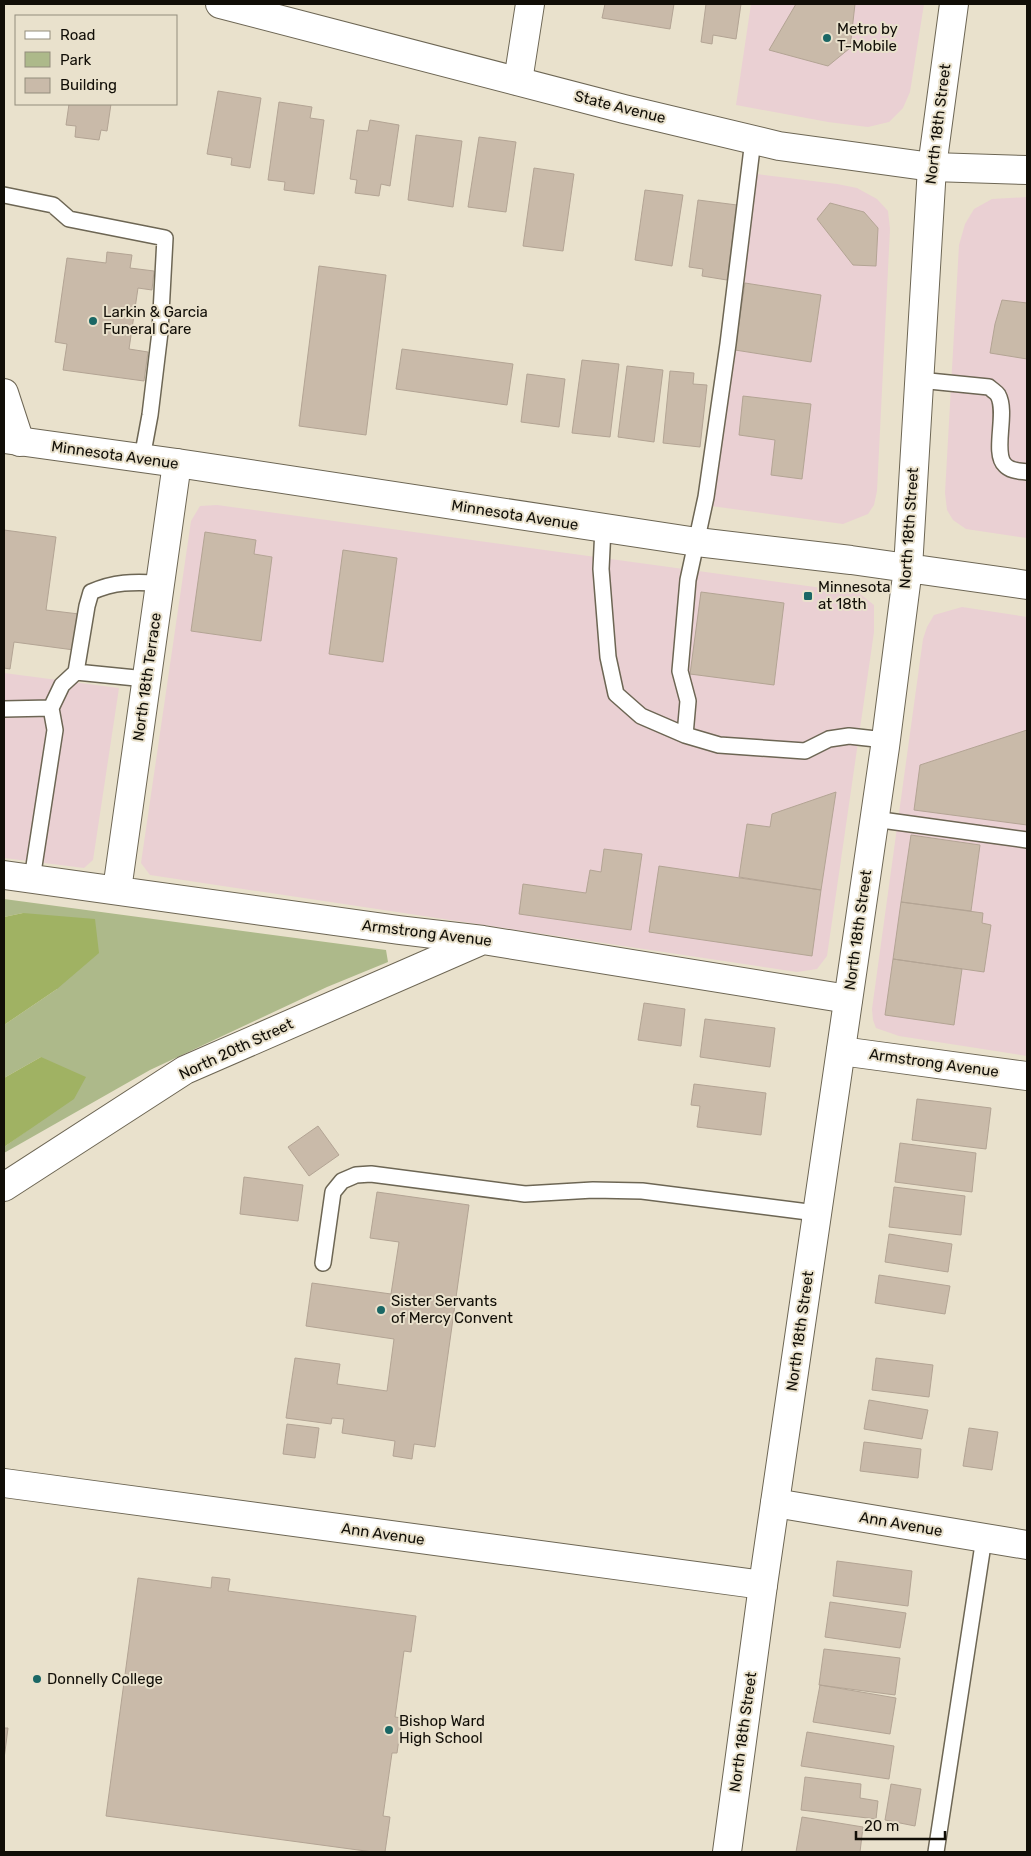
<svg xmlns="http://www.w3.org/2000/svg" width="1031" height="1856" viewBox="0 0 1031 1856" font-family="Rubik,sans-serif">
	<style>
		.commercial { fill: #ead0d3 }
		.green { fill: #adb98a }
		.forest { fill: #a0b263 }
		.building { fill: #c9baa9; stroke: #b3a494 }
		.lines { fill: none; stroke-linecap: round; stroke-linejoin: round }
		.service-casing { stroke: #6d6654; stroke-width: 18 }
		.minor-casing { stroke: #6d6654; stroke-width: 30 }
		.secondary-casing { stroke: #6d6654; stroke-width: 30 }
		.primary-casing { stroke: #6d6654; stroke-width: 30 }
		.service { stroke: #fff; stroke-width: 15 }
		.minor { stroke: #fff; stroke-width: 28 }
		.secondary { stroke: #fff; stroke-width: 28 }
		.primary { stroke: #fff; stroke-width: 28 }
		.poi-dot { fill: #1a6765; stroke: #e9e1cc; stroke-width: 2 }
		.labels { text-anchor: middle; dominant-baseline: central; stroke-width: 4; stroke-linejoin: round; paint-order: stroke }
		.poi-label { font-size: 15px; fill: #110e07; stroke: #e9e1cc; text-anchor: start }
		.street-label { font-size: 15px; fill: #110e07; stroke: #e9e1cc }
	</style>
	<rect width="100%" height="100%" fill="#e9e1cc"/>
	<path class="commercial" d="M751 4H924L910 92 903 108 889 122 868 127 828 122 736 105Z
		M757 174 837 184 857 188 877 199 888 211 890 229 877 491 874 505 868 514 843 524 711 506Z
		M1027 197V538L966 529 953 520 947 510 945 493 959 245 965 224 974 209 992 199Z
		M217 505 859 593 874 605V632L827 956 817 969 797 972 150 875 141 863 191 521 200 506Z
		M962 607 1027 617V1056L899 1036 876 1028 873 1020 872 1009 923 639 927 627 934 615Z
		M4 673 119 688 93 860 84 868 4 858Z"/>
	<path class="green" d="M4 899 386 950 388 962 327 987 150 1070 4 1153V1147L28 1130 41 1057 4 1078V1025L57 989 23 913 4 917Z"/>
	<path class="forest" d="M23 913 95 919 99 953 57 989 4 1025V917Z
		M41 1057 86 1077 74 1099 4 1147V1078Z"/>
	<path class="building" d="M605 4H674L670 29 602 18Z
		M706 4H741L736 39 713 35 712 44 701 42Z
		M796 4H855L850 48 828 66 769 50Z
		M218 91 261 98 250 168 231 165 232 158 207 154Z
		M279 102 312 107 310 118 324 120 314 194 284 190 285 182 268 180Z
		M69 104H111L107 131 101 130 99 140 75 137 76 126 66 125Z
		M370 120 399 125 390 186 381 184 379 196 355 193 357 180 350 179 357 130 368 131Z
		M416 135 462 141 453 207 408 200Z
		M479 137 516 142 506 212 468 207Z
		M534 168 574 174 563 251 523 246Z
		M645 190 683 195 672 266 635 260Z
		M698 200 737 205 727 280 702 276 703 269 689 267Z
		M830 203 864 212 878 228 876 266 853 265 817 219Z
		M107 252 132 255 130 268 154 271 152 290 138 288 129 349 148 352 144 381 63 370 67 344 55 342 67 258 106 263Z
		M319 266 386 275 366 435 299 426Z
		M745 283 821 295 811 362 735 350Z
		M1002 300 1027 303V359L990 353 995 324Z
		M402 349 513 364 507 405 396 389Z
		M582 360 619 364 610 437 572 433Z
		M627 366 663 370 654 442 618 437Z
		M670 371 694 373 693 384 707 385 700 447 663 443Z
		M527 374 565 379 559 427 521 422Z
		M743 396 811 404 802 479 771 475 775 440 739 435Z
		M4 530 56 537 46 610 79 614 74 650 14 642 10 669 4 668Z
		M205 532 256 540 254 554 272 557 261 641 191 631Z
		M343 550 397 558 383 662 329 654Z
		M701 592 784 603 774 685 690 674Z
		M1027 730V825L914 810 920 765Z
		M836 792 821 890 739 877 747 824 770 827 772 814Z
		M911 835 980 845 971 911 901 902Z
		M604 849 642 854 631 930 519 914 523 884 586 893 590 870 601 872Z
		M659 866 821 890 812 956 649 932Z
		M901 902 983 913 982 923 991 925 984 972 893 959Z
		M893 959 962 969 954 1025 885 1015Z
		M644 1003 685 1009 681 1046 638 1040Z
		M705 1019 775 1028 770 1067 700 1057Z
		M694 1084 766 1093 761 1135 697 1127 700 1106 691 1105Z
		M917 1099 991 1108 986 1149 912 1140Z
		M318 1126 339 1155 309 1176 288 1147Z
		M900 1143 976 1153 972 1192 895 1182Z
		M244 1177 303 1185 298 1221 240 1214Z
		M894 1187 965 1196 961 1235 889 1227Z
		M377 1192 469 1205 435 1447 414 1444 412 1459 393 1456 395 1441 342 1433 344 1419 332 1418 331 1424 286 1418 295 1358 340 1364 337 1384 387 1391 394 1339 306 1326 312 1283 391 1294 399 1242 370 1238Z
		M889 1234 952 1244 948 1272 885 1262Z
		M879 1275 950 1286 945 1314 875 1303Z
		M876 1358 933 1365 929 1397 872 1390Z
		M869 1400 928 1410 922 1439 864 1429Z
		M287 1424 319 1428 315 1458 283 1454Z
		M969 1428 998 1432 992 1470 963 1466Z
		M864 1442 921 1449 918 1478 860 1471Z
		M837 1561 912 1571 908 1606 833 1596Z
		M212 1577 230 1579 228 1591 416 1616 411 1652 404 1651 395 1717 402 1718 397 1753H392L383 1816 390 1817 385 1852H373L106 1816 138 1578 211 1588Z
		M830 1602 906 1613 900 1648 825 1637Z
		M824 1649 900 1658 895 1695 819 1685Z
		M820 1685 896 1698 890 1734 813 1722Z
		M4 1728H8L4 1759Z
		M807 1732 894 1746 889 1779 801 1766Z
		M805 1777 861 1784 860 1798 878 1801 876 1819 801 1810Z
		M891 1784 921 1789 915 1826 885 1820Z
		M802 1817 863 1827 860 1852H796Z"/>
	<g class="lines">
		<g class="service-casing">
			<path id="service" d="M4 195 53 205 69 219 165 238 160 332 150 415 142 458
				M919 380 989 387C992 390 996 392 998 395 1008 413 992 453 1005 465 1010 471 1020 471 1027 472
				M603 528 601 569 608 657 616 694 641 716 685 735 719 745 805 751 829 739 849 736 885 740
				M76 672 87 606 91 592C116 581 133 582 160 583
				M51 708 62 685 76 672 146 679
				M4 709 51 708 55 730 32 879
				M685 735 688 701 680 671 688 580 706 497 728 344 753 140
				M874 819 1027 840
				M323 1263 333 1192 342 1181 356 1175 371 1174 525 1194 593 1190 642 1191 816 1213
				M936 1852 984 1538"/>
		</g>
		<g class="minor-casing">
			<path id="minor" d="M518 81 530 4
				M4 393 20 442
				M4 875 399 930 483 940 848 999
				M117 890 177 463
				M841 1051 1027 1076
				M4 1187 185 1070 483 940
				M4 1483 763 1585
				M775 1503 1027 1545"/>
		</g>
		<g class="secondary-casing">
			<path id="secondary" d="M4 439 177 463 697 542 851 560 1027 585
				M727 1852 763 1585 885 747 908 568 932 167 954 4"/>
		</g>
		<g class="primary-casing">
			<path id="primary" d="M220 4 624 109 779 146 932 167 1027 170"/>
		</g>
		<use href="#service" class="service"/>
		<use href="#minor" class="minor"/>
		<use href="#secondary" class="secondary"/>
		<use href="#primary" class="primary"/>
	</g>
	<g class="poi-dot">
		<circle cx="827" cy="38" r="5"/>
		<circle cx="93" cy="321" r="5"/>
		<rect x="803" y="591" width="10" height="10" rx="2.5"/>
		<circle cx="381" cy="1310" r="5"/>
		<circle cx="37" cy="1679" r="5"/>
		<circle cx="389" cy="1730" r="5"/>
	</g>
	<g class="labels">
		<g class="poi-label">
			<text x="837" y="29">Metro by<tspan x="837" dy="17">T-Mobile</tspan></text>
			<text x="103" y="312">Larkin &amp; Garcia<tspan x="103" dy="17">Funeral Care</tspan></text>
			<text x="818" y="587">Minnesota<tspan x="818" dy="17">at 18th</tspan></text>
			<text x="391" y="1301">Sister Servants<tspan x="391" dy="17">of Mercy Convent</tspan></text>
			<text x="47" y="1679">Donnelly College</text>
			<text x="399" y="1721">Bishop Ward<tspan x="399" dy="17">High School</tspan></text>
		</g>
		<g class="street-label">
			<text transform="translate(620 107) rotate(14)">State Avenue</text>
			<text transform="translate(938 124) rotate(-83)">North 18th Street</text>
			<text transform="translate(115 455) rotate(8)">Minnesota Avenue</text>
			<text transform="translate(515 515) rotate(9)">Minnesota Avenue</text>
			<text transform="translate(909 528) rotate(-86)">North 18th Street</text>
			<text transform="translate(147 677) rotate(-82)">North 18th Terrace</text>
			<text transform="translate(858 930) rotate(-82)">North 18th Street</text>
			<text transform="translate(427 933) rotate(7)">Armstrong Avenue</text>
			<text transform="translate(236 1049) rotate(-25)">North 20th Street</text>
			<text transform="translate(934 1063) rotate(8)">Armstrong Avenue</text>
			<text transform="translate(800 1331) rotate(-82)">North 18th Street</text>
			<text transform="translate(901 1524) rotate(10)">Ann Avenue</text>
			<text transform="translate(383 1534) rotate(8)">Ann Avenue</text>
			<text transform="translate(743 1732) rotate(-82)">North 18th Street</text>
		</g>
	</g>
	<rect width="1031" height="1856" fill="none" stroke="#110e07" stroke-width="10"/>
	<rect x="15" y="15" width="162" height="90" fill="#e9e1cc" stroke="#938d7d"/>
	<rect x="25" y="31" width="25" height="8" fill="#ffffff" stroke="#938d7d"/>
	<text x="60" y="40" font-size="15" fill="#110e07">Road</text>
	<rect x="25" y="52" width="25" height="15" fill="#adb98a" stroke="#938d7d"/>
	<text x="60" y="65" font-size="15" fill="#110e07">Park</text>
	<rect x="25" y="78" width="25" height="15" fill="#c9baa9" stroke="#938d7d"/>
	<text x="60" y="90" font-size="15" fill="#110e07">Building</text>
	<path d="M856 1831v8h89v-8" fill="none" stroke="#110e07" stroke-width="2.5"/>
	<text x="864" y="1831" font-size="15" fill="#110e07" stroke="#e9e1cc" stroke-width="4" paint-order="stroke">20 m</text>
</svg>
